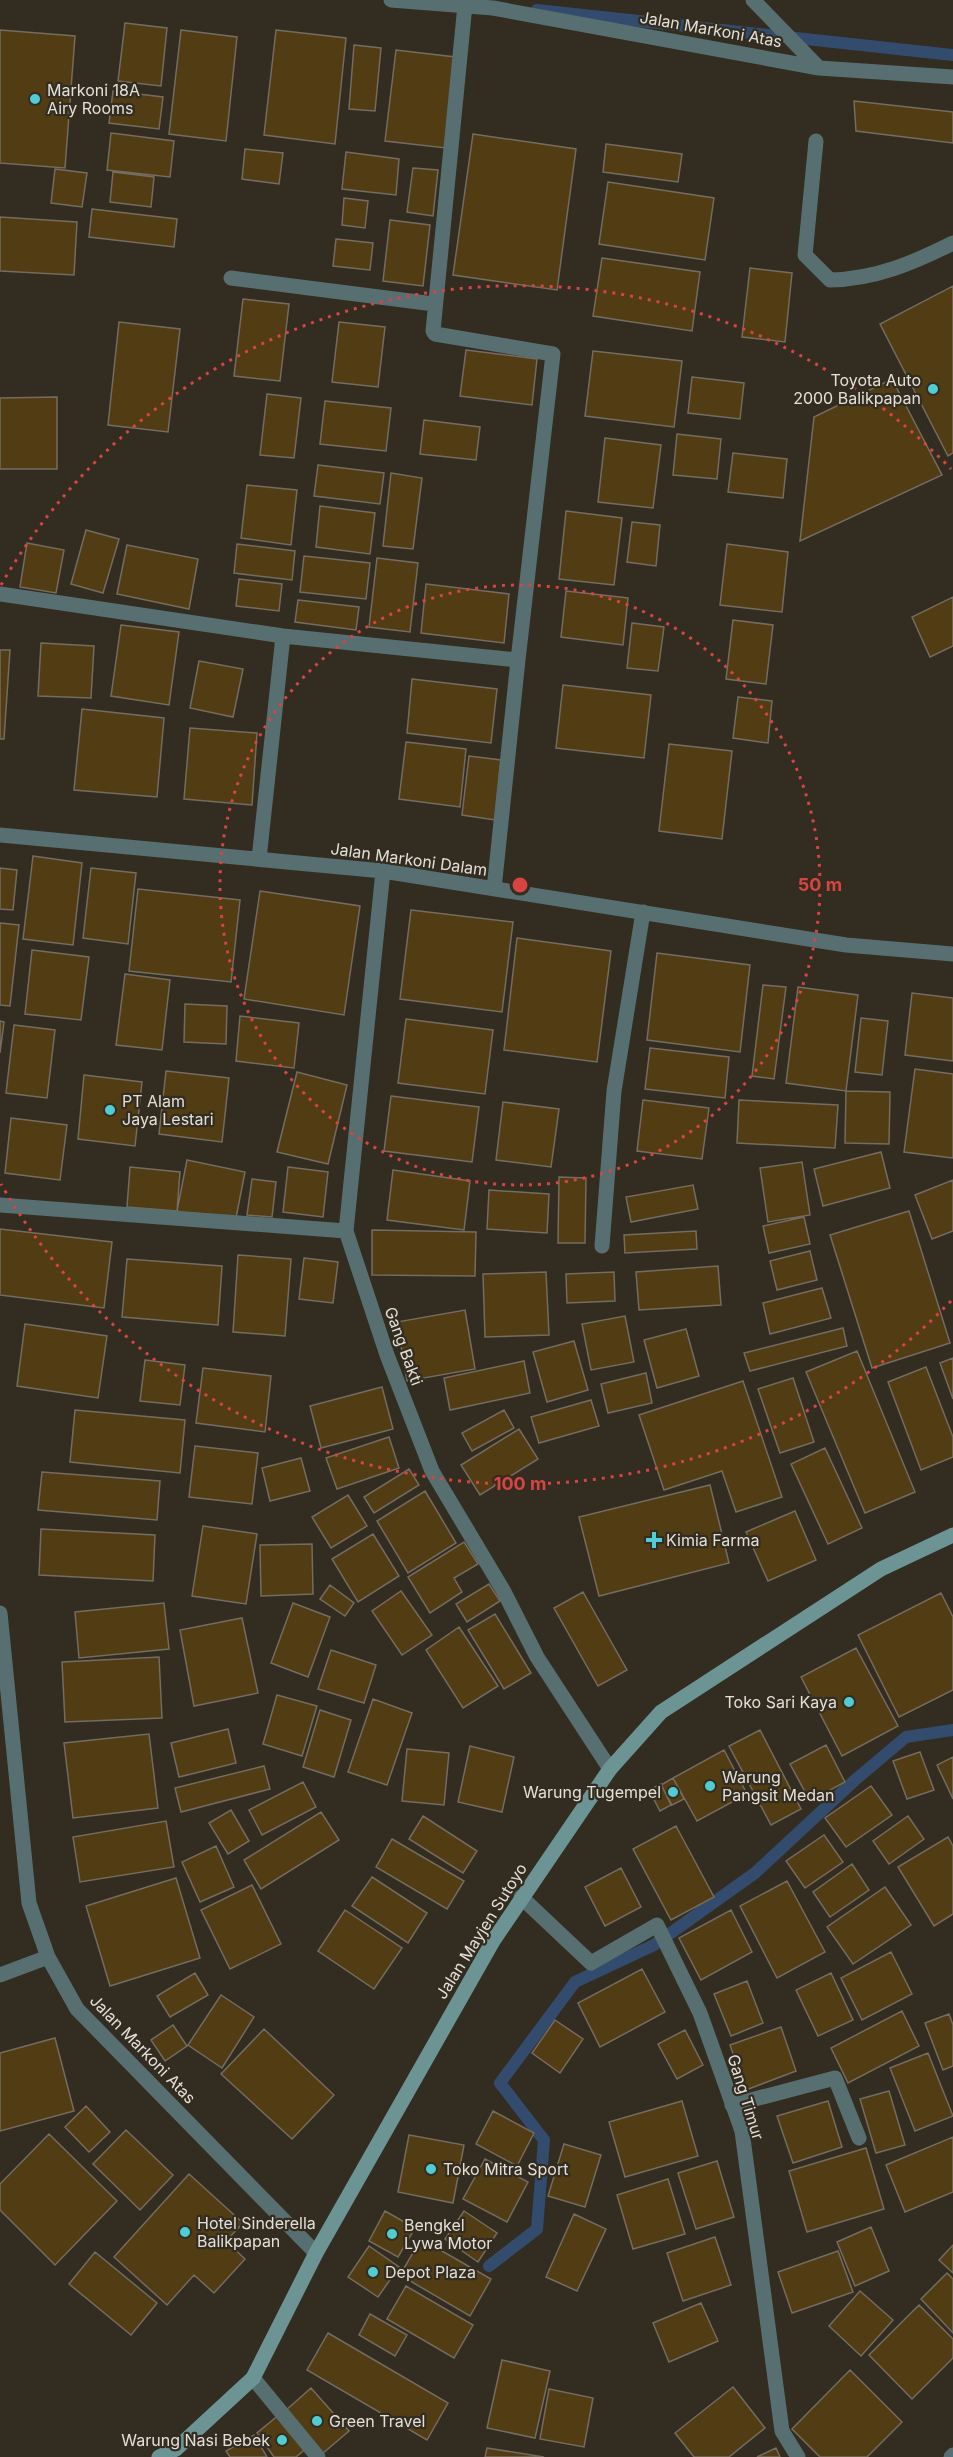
<svg xmlns="http://www.w3.org/2000/svg" width="953" height="2457" viewBox="0 0 953 2457" font-family="Inter,sans-serif">
	<style>
		.lines { fill: none; stroke-linecap: round; stroke-linejoin: round }
		.stream { stroke: #334c6d; stroke-width: 12 }
		.building { fill: #513c13; stroke: #746c5f; stroke-width: 1.5 }
		.lane { stroke: #576f70; stroke-width: 15 }
		.street { stroke: #576f70; stroke-width: 15 }
		.secondary { stroke: #6d9495; stroke-width: 15 }
		.ring { fill: none; stroke: #d84442; stroke-width: 3; stroke-dasharray: 3 6 }
		.poi-dot { fill: #51ccd2; stroke: #332c21; stroke-width: 2 }
		.labels { text-anchor: middle; dominant-baseline: central; stroke-width: 4.5; stroke-linejoin: round; paint-order: stroke }
		.street-label { font-size: 16px; fill: #e4e0d8; stroke: #332c21 }
		.poi-label { font-size: 16px; fill: #e4e0d8; stroke: #332c21; text-anchor: start }
		.centre { fill: #d84442; stroke: #332c21; stroke-width: 3 }
		.ring-label { font-size: 18px; text-anchor: middle; font-weight: bold; fill: #d84442; stroke: #332c21; stroke-width: 4.5; stroke-linejoin: round; paint-order: stroke }
	</style>
	<rect width="100%" height="100%" fill="#332c21"/>
	<g class="lines">
		<path class="stream" d="M537 10 953 55
			M489 2266 537 2229 544 2140 500 2083 575 1982 654 1945 755 1873 855 1780 906 1737 953 1730"/>
	</g>
	<path class="building" d="M125 23 167 28 161 86 118 81Z
		M0 30 75 36 65 168 0 163Z
		M181 30 237 37 226 141 169 134Z
		M276 30 346 38 335 144 264 135Z
		M354 45 381 48 375 111 349 109Z
		M396 50 455 57 446 148 385 141Z
		M113 91 163 97 159 129 109 123Z
		M854 101 953 112V143L856 131Z
		M111 133 174 141 170 177 107 170Z
		M473 134 576 149 557 290 453 275Z
		M606 144 682 154 678 182 603 172Z
		M245 149 283 153 279 184 242 179Z
		M346 152 399 159 396 195 342 189Z
		M413 168 438 170 433 216 407 212Z
		M55 169 87 173 82 207 51 203Z
		M113 172 154 177 151 207 110 202Z
		M608 182 714 198 705 260 599 244Z
		M344 198 368 201 365 228 342 225Z
		M92 209 177 219 174 247 89 237Z
		M0 217 77 222 74 275 0 271Z
		M390 220 430 225 423 286 383 281Z
		M336 239 373 243 370 270 333 266Z
		M602 258 700 272 692 331 593 316Z
		M750 268 792 273 785 342 742 337Z
		M953 286V453L948 456 880 324Z
		M243 299 289 304 280 381 234 376Z
		M119 322 180 329 168 432 108 425Z
		M339 322 385 327 378 387 332 382Z
		M466 350 537 359 532 405 460 396Z
		M593 351 682 361 674 427 585 416Z
		M692 377 744 383 740 419 688 413Z
		M892 379 942 475 800 541 814 417Z
		M267 394 301 398 294 458 260 455Z
		M57 397V469H0V398Z
		M325 401 391 408 386 451 320 444Z
		M424 420 480 427 476 460 420 454Z
		M677 434 721 439 717 479 673 475Z
		M605 438 661 445 653 508 598 502Z
		M733 453 787 459 783 498 728 492Z
		M318 465 384 473 380 504 314 496Z
		M391 473 422 478 413 549 383 546Z
		M247 485 297 490 291 545 241 538Z
		M320 506 375 513 370 554 316 547Z
		M566 511 622 518 614 585 559 579Z
		M632 522 660 525 656 566 627 562Z
		M86 530 119 539 103 593 71 584Z
		M27 543 64 550 56 593 20 587Z
		M237 544 295 551 292 580 234 573Z
		M727 544 788 552 782 612 720 605Z
		M127 545 198 559 189 609 117 594Z
		M304 556 370 563 366 599 300 592Z
		M377 558 418 563 410 632 369 627Z
		M239 579 282 584 279 611 236 606Z
		M426 584 509 594 504 643 421 633Z
		M566 591 628 598 623 645 561 637Z
		M953 597V646L930 657 912 617Z
		M298 600 359 607 356 630 295 622Z
		M733 620 773 625 766 684 726 679Z
		M632 623 664 627 658 671 627 668Z
		M121 625 179 632 169 705 111 696Z
		M41 643 94 646 91 698 38 696Z
		M0 650H10L4 739H0Z
		M199 661 243 669 233 717 190 708Z
		M412 679 497 689 491 743 407 733Z
		M563 685 651 695 644 758 556 748Z
		M738 697 772 701 768 743 733 738Z
		M82 709 164 718 157 797 74 790Z
		M190 728 257 733 252 805 184 799Z
		M406 742 466 749 460 807 399 799Z
		M669 744 732 751 722 839 659 831Z
		M469 756 501 760 495 820 462 815Z
		M33 856 82 863 73 945 23 939Z
		M0 868 17 870 13 910 0 909Z
		M91 868 136 873 128 944 83 938Z
		M138 889 240 900 231 982 129 971Z
		M260 891 360 906 344 1015 244 999Z
		M411 910 513 922 502 1012 400 999Z
		M0 923 19 925 10 1006 0 1005Z
		M517 938 611 951 597 1062 504 1050Z
		M32 950 89 957 81 1020 25 1014Z
		M657 953 750 965 740 1052 647 1040Z
		M125 974 170 980 162 1050 116 1045Z
		M763 985 786 987 774 1079 752 1076Z
		M798 987 858 995 846 1091 786 1083Z
		M912 993 953 998V1061L905 1055Z
		M185 1004 227 1006 226 1044 184 1042Z
		M240 1016 299 1023 294 1068 236 1061Z
		M861 1018 888 1021 882 1075 855 1072Z
		M406 1019 493 1030 485 1094 398 1083Z
		M0 1021 4 1022 0 1053Z
		M14 1025 55 1030 47 1098 6 1093Z
		M650 1048 729 1057 725 1098 645 1089Z
		M915 1069 953 1074V1158L904 1152Z
		M166 1071 229 1078 222 1142 159 1134Z
		M297 1072 347 1085 328 1164 277 1152Z
		M84 1075 142 1082 135 1146 78 1139Z
		M846 1091 890 1092 889 1144 845 1143Z
		M391 1096 479 1107 472 1162 384 1151Z
		M643 1100 709 1108 702 1159 637 1151Z
		M739 1100 838 1105 835 1148 737 1143Z
		M503 1102 559 1109 551 1167 496 1160Z
		M11 1118 67 1125 60 1180 5 1173Z
		M881 1152 890 1188 823 1206 814 1169Z
		M187 1160 245 1172 235 1223 177 1211Z
		M802 1162 810 1215 768 1222 760 1168Z
		M130 1167 180 1172 177 1211 127 1207Z
		M288 1167 328 1172 323 1217 283 1212Z
		M393 1170 470 1181 464 1230 387 1220Z
		M559 1177 586 1178 585 1243H558Z
		M252 1179 276 1182 272 1217 247 1215Z
		M953 1180V1231L932 1239 915 1195Z
		M693 1185 698 1209 631 1222 626 1197Z
		M489 1190 549 1194 547 1233 487 1229Z
		M909 1211 950 1343 872 1368 830 1235Z
		M804 1217 810 1244 769 1253 763 1226Z
		M0 1229 112 1242 104 1308 0 1295Z
		M372 1230 476 1232 475 1276 372 1275Z
		M696 1231 697 1249 625 1253 624 1235Z
		M810 1251 817 1280 777 1290 770 1261Z
		M238 1255 291 1259 285 1336 233 1332Z
		M304 1258 338 1262 333 1303 299 1299Z
		M127 1259 222 1266 218 1325 122 1317Z
		M718 1266 721 1305 639 1310 636 1272Z
		M546 1272 549 1335 485 1337 483 1274Z
		M614 1272 615 1301 567 1303 566 1274Z
		M822 1288 831 1318 770 1334 763 1303Z
		M465 1310 475 1369 407 1381 397 1322Z
		M625 1316 634 1362 591 1370 582 1324Z
		M25 1324 107 1336 98 1398 17 1386Z
		M843 1328 847 1346 750 1371 744 1353Z
		M686 1329 699 1376 657 1388 644 1340Z
		M574 1341 588 1390 547 1402 533 1352Z
		M857 1351 915 1492 865 1513 806 1372Z
		M953 1358V1399L940 1363Z
		M145 1360 185 1365 180 1405 140 1401Z
		M524 1361 530 1393 450 1410 444 1378Z
		M926 1367 953 1437V1457L921 1470 888 1382Z
		M203 1368 271 1376 265 1432 196 1423Z
		M646 1373 652 1403 608 1413 601 1384Z
		M793 1378 814 1442 780 1453 758 1389Z
		M743 1381 782 1497 736 1512 722 1471 664 1490 639 1415Z
		M382 1387 393 1429 321 1448 310 1406Z
		M591 1400 599 1426 539 1443 531 1417Z
		M75 1410 185 1420 180 1473 70 1462Z
		M504 1410 514 1428 472 1451 462 1433Z
		M519 1429 538 1459 480 1495 461 1465Z
		M389 1437 399 1468 337 1489 326 1458Z
		M195 1446 258 1453 252 1504 189 1497Z
		M825 1448 862 1528 828 1544 791 1464Z
		M301 1458 310 1491 270 1501 262 1468Z
		M409 1469 419 1485 374 1513 364 1497Z
		M42 1472 160 1481 157 1520 38 1510Z
		M710 1485 729 1563 599 1596 579 1517Z
		M425 1491 456 1543 408 1573 377 1521Z
		M348 1495 367 1526 331 1548 312 1517Z
		M795 1511 816 1560 768 1581 746 1532Z
		M203 1526 257 1534 246 1604 192 1596Z
		M41 1529 155 1535 153 1581 39 1575Z
		M373 1534 399 1576 358 1602 332 1559Z
		M464 1542 478 1564 454 1578 462 1592 430 1613 408 1577Z
		M312 1544 313 1594 261 1596 260 1545Z
		M489 1584 500 1601 467 1622 456 1604Z
		M330 1585 354 1603 345 1616 320 1599Z
		M401 1591 432 1635 402 1655 372 1611Z
		M583 1592 627 1670 598 1686 554 1608Z
		M941 1593 953 1617V1690L899 1717 858 1635Z
		M164 1603 169 1649 79 1658 75 1612Z
		M293 1603 330 1617 308 1677 271 1663Z
		M495 1614 531 1673 504 1689 468 1630Z
		M242 1618 258 1693 194 1706 180 1630Z
		M459 1627 498 1686 463 1708 426 1650Z
		M856 1648 898 1726 842 1756 801 1677Z
		M331 1650 376 1665 364 1703 318 1689Z
		M159 1657 162 1718 65 1722 62 1662Z
		M277 1695 317 1706 302 1756 263 1744Z
		M373 1699 412 1713 387 1785 348 1772Z
		M320 1710 351 1720 334 1777 303 1767Z
		M228 1729 236 1763 179 1777 171 1743Z
		M760 1730 801 1809 771 1825 729 1746Z
		M149 1734 158 1808 73 1818 64 1743Z
		M826 1745 845 1782 810 1801 790 1764Z
		M470 1746 514 1757 502 1812 458 1802Z
		M407 1749 449 1753 444 1805 402 1801Z
		M724 1750 747 1794 697 1821 673 1778Z
		M920 1752 934 1790 907 1799 893 1761Z
		M953 1757V1799L937 1765Z
		M264 1766 270 1789 181 1812 175 1788Z
		M673 1778 684 1799 672 1805 661 1785Z
		M303 1782 316 1807 262 1835 249 1810Z
		M661 1784 671 1805 660 1811 649 1790Z
		M871 1786 892 1815 846 1847 825 1818Z
		M231 1810 249 1841 228 1854 209 1823Z
		M321 1812 339 1840 261 1889 244 1860Z
		M423 1816 477 1851 463 1873 409 1839Z
		M908 1816 924 1839 889 1864 873 1841Z
		M166 1821 174 1867 80 1882 73 1837Z
		M676 1826 714 1897 671 1920 633 1849Z
		M824 1835 843 1862 805 1888 786 1861Z
		M948 1837 953 1846V1914L934 1926 898 1867Z
		M392 1839 464 1881 447 1909 376 1867Z
		M216 1846 234 1887 200 1902 182 1862Z
		M852 1864 869 1890 830 1917 813 1892Z
		M621 1868 641 1907 605 1926 585 1887Z
		M372 1877 427 1913 408 1943 352 1906Z
		M176 1878 200 1958 110 1986 86 1906Z
		M787 1881 825 1952 777 1978 740 1906Z
		M252 1885 281 1944 230 1969 201 1910Z
		M885 1887 911 1925 853 1964 827 1927Z
		M345 1910 402 1948 374 1989 318 1951Z
		M731 1910 752 1952 701 1980 679 1938Z
		M891 1952 912 1994 862 2020 841 1978Z
		M642 1969 665 2012 600 2047 578 2003Z
		M195 1973 208 1995 170 2017 157 1996Z
		M831 1973 853 2020 818 2036 796 1990Z
		M747 1981 763 2023 731 2036 714 1994Z
		M221 1995 254 2017 222 2068 188 2045Z
		M902 2011 919 2046 848 2083 831 2048Z
		M949 2014 953 2025V2066L943 2070 925 2023Z
		M555 2020 583 2039 560 2073 532 2053Z
		M173 2025 187 2046 165 2061 151 2040Z
		M781 2027 796 2071 746 2090 730 2045Z
		M264 2029 334 2095 292 2139 221 2074Z
		M685 2030 703 2065 677 2079 658 2044Z
		M55 2038 74 2111 0 2131V2053Z
		M928 2053 953 2116 915 2131 890 2068Z
		M889 2091 905 2145 876 2153 860 2099Z
		M682 2101 698 2156 625 2177 609 2122Z
		M828 2101 842 2147 793 2163 777 2116Z
		M86 2106 110 2132 89 2152 65 2127Z
		M493 2111 534 2133 517 2166 476 2144Z
		M126 2130 173 2175 140 2210 93 2164Z
		M49 2134 117 2201 55 2265 0 2210V2184Z
		M409 2135 464 2145 453 2203 398 2192Z
		M953 2137V2192L905 2212 886 2165Z
		M564 2144 601 2155 585 2207 548 2196Z
		M866 2148 884 2209 807 2232 789 2171Z
		M485 2159 528 2182 507 2222 463 2199Z
		M717 2161 734 2217 696 2229 678 2173Z
		M189 2174 243 2223 226 2241 245 2259 214 2293 194 2275 167 2305 114 2257Z
		M668 2179 685 2234 633 2249 617 2195Z
		M385 2211 415 2228 398 2257 369 2241Z
		M464 2211 497 2233 478 2262 445 2239Z
		M574 2214 606 2229 577 2291 546 2277Z
		M871 2227 889 2271 855 2286 837 2242Z
		M715 2237 731 2285 683 2301 667 2253Z
		M421 2239 491 2279 470 2316 400 2275Z
		M953 2245V2273L939 2260Z
		M369 2246 399 2267 378 2297 348 2277Z
		M838 2251 853 2292 792 2313 778 2272Z
		M95 2252 157 2303 131 2335 69 2284Z
		M947 2273 953 2279V2333L921 2299Z
		M406 2286 473 2325 454 2358 387 2319Z
		M860 2291 893 2320 861 2356 829 2326Z
		M701 2303 718 2341 669 2362 653 2323Z
		M919 2305 953 2339V2358L912 2399 869 2355Z
		M370 2314 407 2335 395 2356 359 2335Z
		M328 2333 448 2403 427 2440 307 2370Z
		M502 2360 550 2371 535 2438 487 2428Z
		M850 2370 902 2422 867 2457H820L792 2429Z
		M733 2387 765 2428 729 2457H694L675 2433Z
		M311 2388 349 2431 322 2454 285 2411Z
		M549 2389 593 2398 584 2447 540 2439Z
		M280 2414 308 2447 296 2457H274L257 2433Z
		M254 2435 267 2457H230L226 2451Z
		M487 2448 544 2457H485Z
		M776 2448 780 2457H757Z"/>
	<g class="lines">
		<path class="lane" d="M816 141 805 255 830 280C876 279 913 263 953 243
			M253 2378 318 2457"/>
		<path class="street" d="M391 0 493 8 819 68 953 77
			M753 0 819 68
			M465 5 433 331 435 334 553 354 518 660 494 889
			M231 278 434 304
			M0 594 283 636 518 660
			M0 835 383 871 846 945 953 954
			M259 859 283 636
			M0 1205 346 1231 387 1355 432 1471 503 1590 537 1657 610 1769
			M346 1231 383 871
			M602 1246 614 1091 643 912
			M0 1613 29 1903 48 1957 77 2009 316 2253
			M521 1897 591 1963 657 1925 700 2013 742 2131 782 2431 798 2457
			M0 1975 48 1957
			M732 2105 835 2078 859 2138
			M951 2457 953 2455"/>
		<path class="secondary" d="M159 2457 176 2449 253 2378 316 2253 493 1941 610 1769 661 1712 881 1569 953 1535"/>
	</g>
	<g class="ring">
		<circle cx="520" cy="885" r="300"/>
		<path d="M951 1301A599 599 0 0 1 1 1184M1 585A599 599 0 0 1 951 469"/>
	</g>
	<g class="poi-dot">
		<circle cx="35" cy="99" r="6"/>
		<circle cx="933" cy="389" r="6"/>
		<circle cx="110" cy="1110" r="6"/>
		<path d="M651 1531h6v6h6v6h-6v6h-6v-6h-6v-6h6z"/>
		<circle cx="849" cy="1702" r="6"/>
		<circle cx="710" cy="1786" r="6"/>
		<circle cx="673" cy="1792" r="6"/>
		<circle cx="431" cy="2169" r="6"/>
		<circle cx="185" cy="2232" r="6"/>
		<circle cx="392" cy="2234" r="6"/>
		<circle cx="373" cy="2272" r="6"/>
		<circle cx="317" cy="2421" r="6"/>
		<circle cx="282" cy="2440" r="6"/>
	</g>
	<g class="labels">
		<g class="street-label">
			<text transform="translate(711 29) rotate(10)">Jalan Markoni Atas</text>
			<text transform="translate(409 859) rotate(8)">Jalan Markoni Dalam</text>
			<text transform="translate(404 1346) rotate(70)">Gang Bakti</text>
			<text transform="translate(481 1931) rotate(-58)">Jalan Mayjen Sutoyo</text>
			<text transform="translate(143 2049) rotate(46)">Jalan Markoni Atas</text>
			<text transform="translate(746 2097) rotate(73)">Gang Timur</text>
		</g>
		<g class="poi-label">
			<text x="47" y="90">Markoni 18A<tspan x="47" dy="18">Airy Rooms</tspan></text>
			<text x="921" y="380" text-anchor="end">Toyota Auto<tspan x="921" dy="18">2000 Balikpapan</tspan></text>
			<text x="122" y="1101">PT Alam<tspan x="122" dy="18">Jaya Lestari</tspan></text>
			<text x="666" y="1540">Kimia Farma</text>
			<text x="837" y="1702" text-anchor="end">Toko Sari Kaya</text>
			<text x="722" y="1777">Warung<tspan x="722" dy="18">Pangsit Medan</tspan></text>
			<text x="661" y="1792" text-anchor="end">Warung Tugempel</text>
			<text x="443" y="2169">Toko Mitra Sport</text>
			<text x="197" y="2223">Hotel Sinderella<tspan x="197" dy="18">Balikpapan</tspan></text>
			<text x="404" y="2225">Bengkel<tspan x="404" dy="18">Lywa Motor</tspan></text>
			<text x="385" y="2272">Depot Plaza</text>
			<text x="329" y="2421">Green Travel</text>
			<text x="270" y="2440" text-anchor="end">Warung Nasi Bebek</text>
		</g>
	</g>
	<circle cx="520" cy="885" r="9" class="centre"/>
	<g class="ring-label">
		<text x="820" y="891">50 m</text>
		<text x="520" y="1490">100 m</text>
	</g>
</svg>
